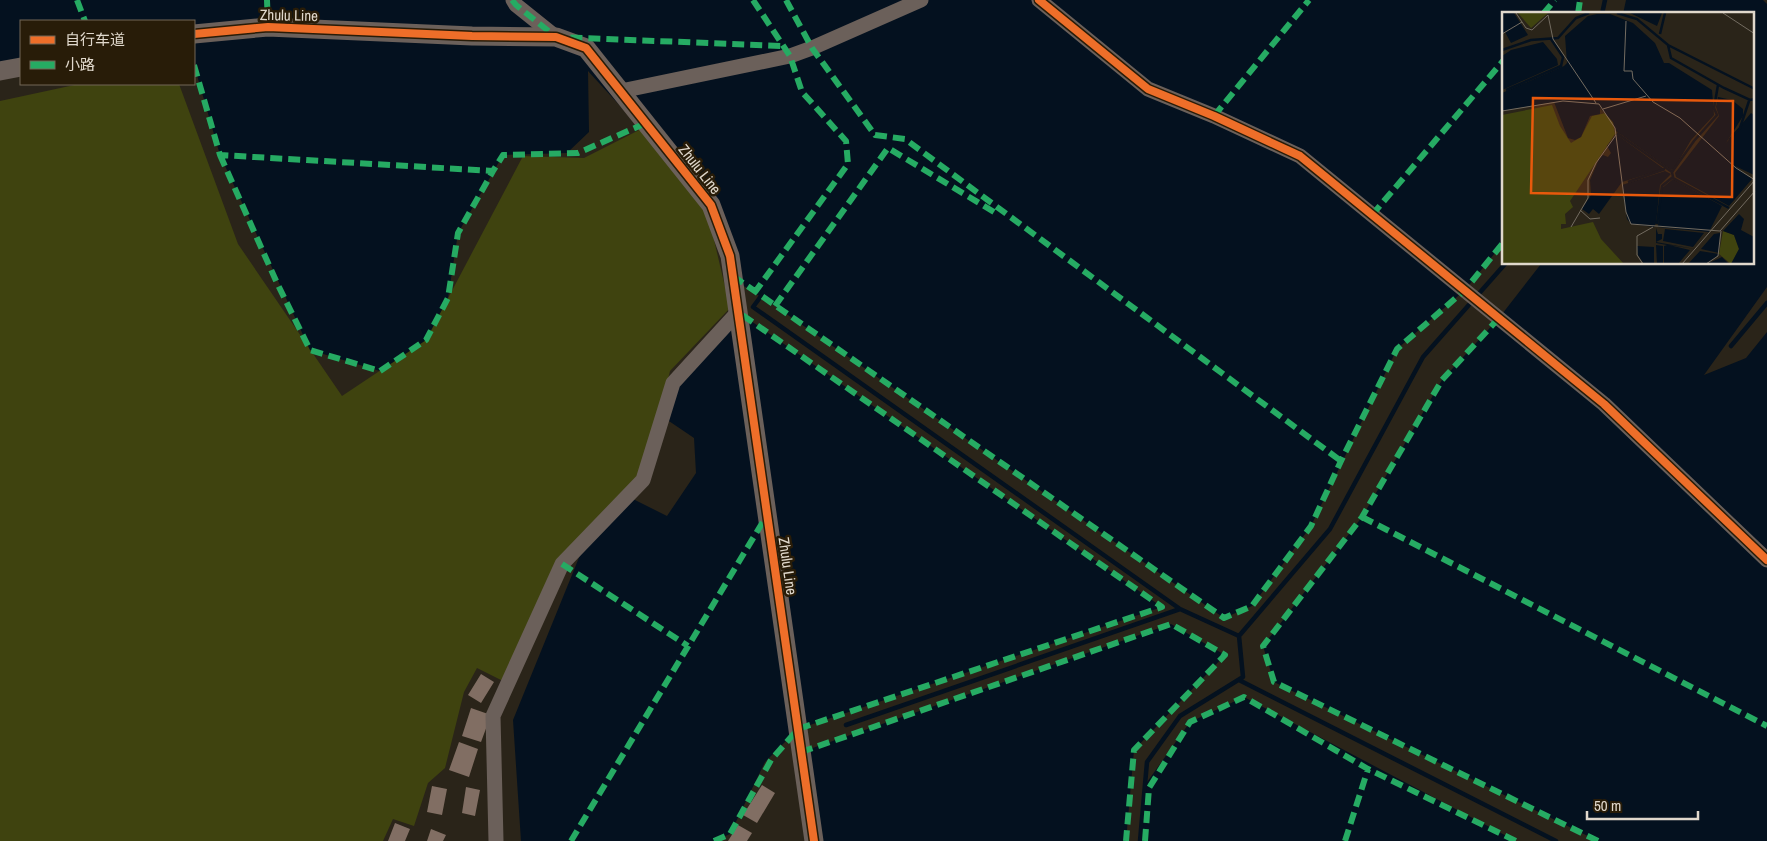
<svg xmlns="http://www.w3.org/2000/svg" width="1767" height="841" viewBox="0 0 1767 841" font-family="'Archivo Narrow','Noto Sans SC',sans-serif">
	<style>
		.green { fill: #3f430f }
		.water { fill: #04111f }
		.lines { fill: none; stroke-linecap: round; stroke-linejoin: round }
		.stream { stroke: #04111f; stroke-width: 4.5 }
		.building { fill: #816e63 }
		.minor { stroke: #6b605a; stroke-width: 15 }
		.tertiary { stroke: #6b605a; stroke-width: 19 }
		.quiet { stroke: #26ab63; stroke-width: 6; stroke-dasharray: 12 6; stroke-linecap: butt }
		.cycleway-casing { stroke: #281c08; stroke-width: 11 }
		.cycleway { stroke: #ee6e29; stroke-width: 8 }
		.labels { text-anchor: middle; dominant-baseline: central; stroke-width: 5; stroke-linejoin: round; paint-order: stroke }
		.street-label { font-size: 15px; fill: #e0d8cc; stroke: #281c08 }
		.inset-river { fill: none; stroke: #04111f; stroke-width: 2.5 }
		.inset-road { fill: none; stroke: #736c61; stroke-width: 1 }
		.view { fill: #e8590c; fill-opacity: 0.15; stroke: #e8590c; stroke-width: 2.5 }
		.inset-edge { fill: none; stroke: #e0d8cc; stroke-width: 2.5 }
	</style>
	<rect width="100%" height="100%" fill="#2a2419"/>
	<path class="green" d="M79 84H179L238 244 342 396 426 340 523 156 584 158 645 127 707 210 730 308 670 371 643 480 556 565 505 682 477 668 464 692 445 768 428 783 414 826 393 819 383 841H0V101Z"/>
	<path class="water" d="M0 0H1580L1578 14H1503V243L1465 290 1397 349 1311 526 1252 606 1224 618 775 306 733 279 711 205 588 71 589 132 567 153 503 155 458 233 448 298 426 340 380 371 310 350 220 155 194 65V21H21V67L0 71Z
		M1626 0H1763L1767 4V287L1704 375 1746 358 1767 332V841H1598L1274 682 1263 646 1362 517 1442 380 1499 318 1541 264H1753V14H1623Z
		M738 312 1162 607 798 729 765 762 730 834 714 841H521L513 720 589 533 627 496 667 516 696 473 694 438 663 417 673 383Z
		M1171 624 1225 655 1134 750 1126 841H814L801 752Z
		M1244 697 1516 841H1142L1145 785 1190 722Z"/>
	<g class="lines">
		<path class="stream" d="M1602 14 1605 0
			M764 292 753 307 1180 609 1239 636
			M1731 346 1767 303
			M1239 680 1556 841
			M846 725 1180 609
			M1140 841 1147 762 1180 716 1243 677 1239 636 1330 529 1423 357 1505 264"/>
	</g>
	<path class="building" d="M481 674 494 682 481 703 468 695Z
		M471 708 491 715 481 742 462 736Z
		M459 742 478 749 469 777 449 770Z
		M762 785 775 793 757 823 743 815Z
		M432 786 447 789 442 815 427 812Z
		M466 787 480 790 475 816 462 813Z
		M395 823 410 829 405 841H388Z
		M738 825 752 833 747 841H728Z
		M431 829 446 835 443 841H427Z"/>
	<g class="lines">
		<path class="minor" d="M513 0 516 5 556 37
			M1039 0 1148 89 1214 116 1300 156 1604 404 1767 560
			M621 91 790 56 812 48 921 0
			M496 841 493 716 562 564 643 480 673 383 738 312"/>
		<path class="tertiary" d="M194 34 268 27 472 36 556 37 586 48 711 205 730 256 814 841
			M0 71 21 67"/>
		<path class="quiet" d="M77 0 85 21
			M267 0 268 27
			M512 0 516 5 556 37 783 46
			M753 0 790 56 802 92 846 141 848 164 755 292
			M786 0 812 48 875 135 905 139 1341 461
			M1543 14 1555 0
			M1578 14 1580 0
			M194 65 220 155 493 171 503 155 578 153 646 123
			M1214 116 1309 0
			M220 155 277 283 310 350 380 371 426 340 448 298 458 233 493 171
			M1372 215 1503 61
			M733 276 1224 618 1252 606 1311 526 1341 461 1397 349 1465 290 1503 243
			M775 306 888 148 999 215
			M1499 318 1442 380 1362 517 1263 646 1274 682 1598 841
			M1362 517 1767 726
			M562 564 688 646
			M801 752 1171 624 1225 655 1134 750 1126 841
			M571 841 767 515
			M714 841 730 834 771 760 798 729 1162 607 738 312
			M1145 841 1149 788 1190 722 1244 697 1368 769 1516 841
			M1345 841 1368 769"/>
		<g class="cycleway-casing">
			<path id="cycleway" d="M1039 0 1148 89 1214 116 1300 156 1604 404 1767 560
				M194 34 268 27 472 36 556 37 586 48 711 205 730 256 814 841"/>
		</g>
		<use href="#cycleway" class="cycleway"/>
	</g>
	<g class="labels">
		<g class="street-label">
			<text transform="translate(289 15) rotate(1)">Zhulu Line</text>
			<text transform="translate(700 169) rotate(52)">Zhulu Line</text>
			<text transform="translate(788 566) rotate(82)">Zhulu Line</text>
		</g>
	</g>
	<g transform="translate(1502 12)">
		<rect width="252" height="252" fill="#2a2419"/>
		<path d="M16 1H46L29 16ZM50 93 58 114 69 131 79 125 90 104 104 101 111 111 113 122 68 189 71 195 63 202 64 212H59V217L91 210 99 227 122 252H0V103ZM221 219 232 223 237 237 229 252 217 242Z" fill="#3f430f"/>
		<path d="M0 1H12L26 23 9 31 3 20 0 22ZM128 1H160L155 14ZM95 2H108L131 11 153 31 162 51H167L210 78 212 103 189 128 172 157 169 158 114 119 111 110 98 96V102L88 104 79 125 73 128 66 126 52 90 0 99V81L62 54 65 51 63 24 86 4ZM41 30 55 47 56 53 0 78V44L9 38ZM216 85 230 88 241 97V104L224 131 249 101 252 103V163L231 153 250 167 227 194 174 165 173 161 217 104 214 95ZM114 122 162 157 120 170 97 202 91 197 87 202 80 197 89 183 88 168 97 147 101 143 106 145 109 141 105 134ZM163 159 169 162 158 173 154 211 152 215 129 212 125 207 120 173ZM171 167 220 194 207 220 156 215 159 177ZM237 202 242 207 239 218 252 225V252H229L237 237 232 223 221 219ZM154 216 156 222H160V227L154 230 193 237 167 233 188 238 176 252H162V234L165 233 154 231ZM163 217 202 221 191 235 161 229ZM218 221 217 241 199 237 212 222ZM154 233 161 234V252H155ZM135 234 152 235V252H142L136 243ZM198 239 217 242 207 251 220 245 227 252H186Z" fill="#04111f"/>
		<path class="inset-river" d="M115 1 135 7 166 33 253 77M158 22 163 1M166 33 169 46 222 76 248 88 253 87M0 38 29 28 56 26 74 6 87 1M4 78 59 54 61 45 49 27M117 120 116 122 170 160M227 128 238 116 247 89M171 166 227 196M126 170 163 157M155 212 160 174 171 165 170 160 192 129 215 103 212 96 216 73"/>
		<path class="inset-road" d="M14 1 24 16 30 18 46 3 51 27 94 91M221 1 253 22M124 9 122 59H130L131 67 151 90 178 106 234 156 253 168M0 22 20 10M101 97 144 84M0 99 61 89 97 92 113 116 124 200 129 212 218 219 253 179M78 198 88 207 98 206M69 215 86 186V168L94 151 114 123M141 252 135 243V224L151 215M180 252 253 168M204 252 216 244 219 219"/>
		<path class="view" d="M31 86 231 89 230 185 29 181Z"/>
		<rect width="252" height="252" class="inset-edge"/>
	</g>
	<rect x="20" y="20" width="175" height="65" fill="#281c08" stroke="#726756"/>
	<rect x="30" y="36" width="25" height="8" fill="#ee6e29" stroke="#726756"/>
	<text x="65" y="45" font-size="15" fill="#e0d8cc">自行车道</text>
	<rect x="30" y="61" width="25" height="8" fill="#26ab63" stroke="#726756"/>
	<text x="65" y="70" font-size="15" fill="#e0d8cc">小路</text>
	<path d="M1587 811v8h111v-8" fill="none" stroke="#e0d8cc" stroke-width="2.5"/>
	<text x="1594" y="811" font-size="15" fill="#e0d8cc" stroke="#281c08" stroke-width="4" paint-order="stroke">50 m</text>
</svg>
